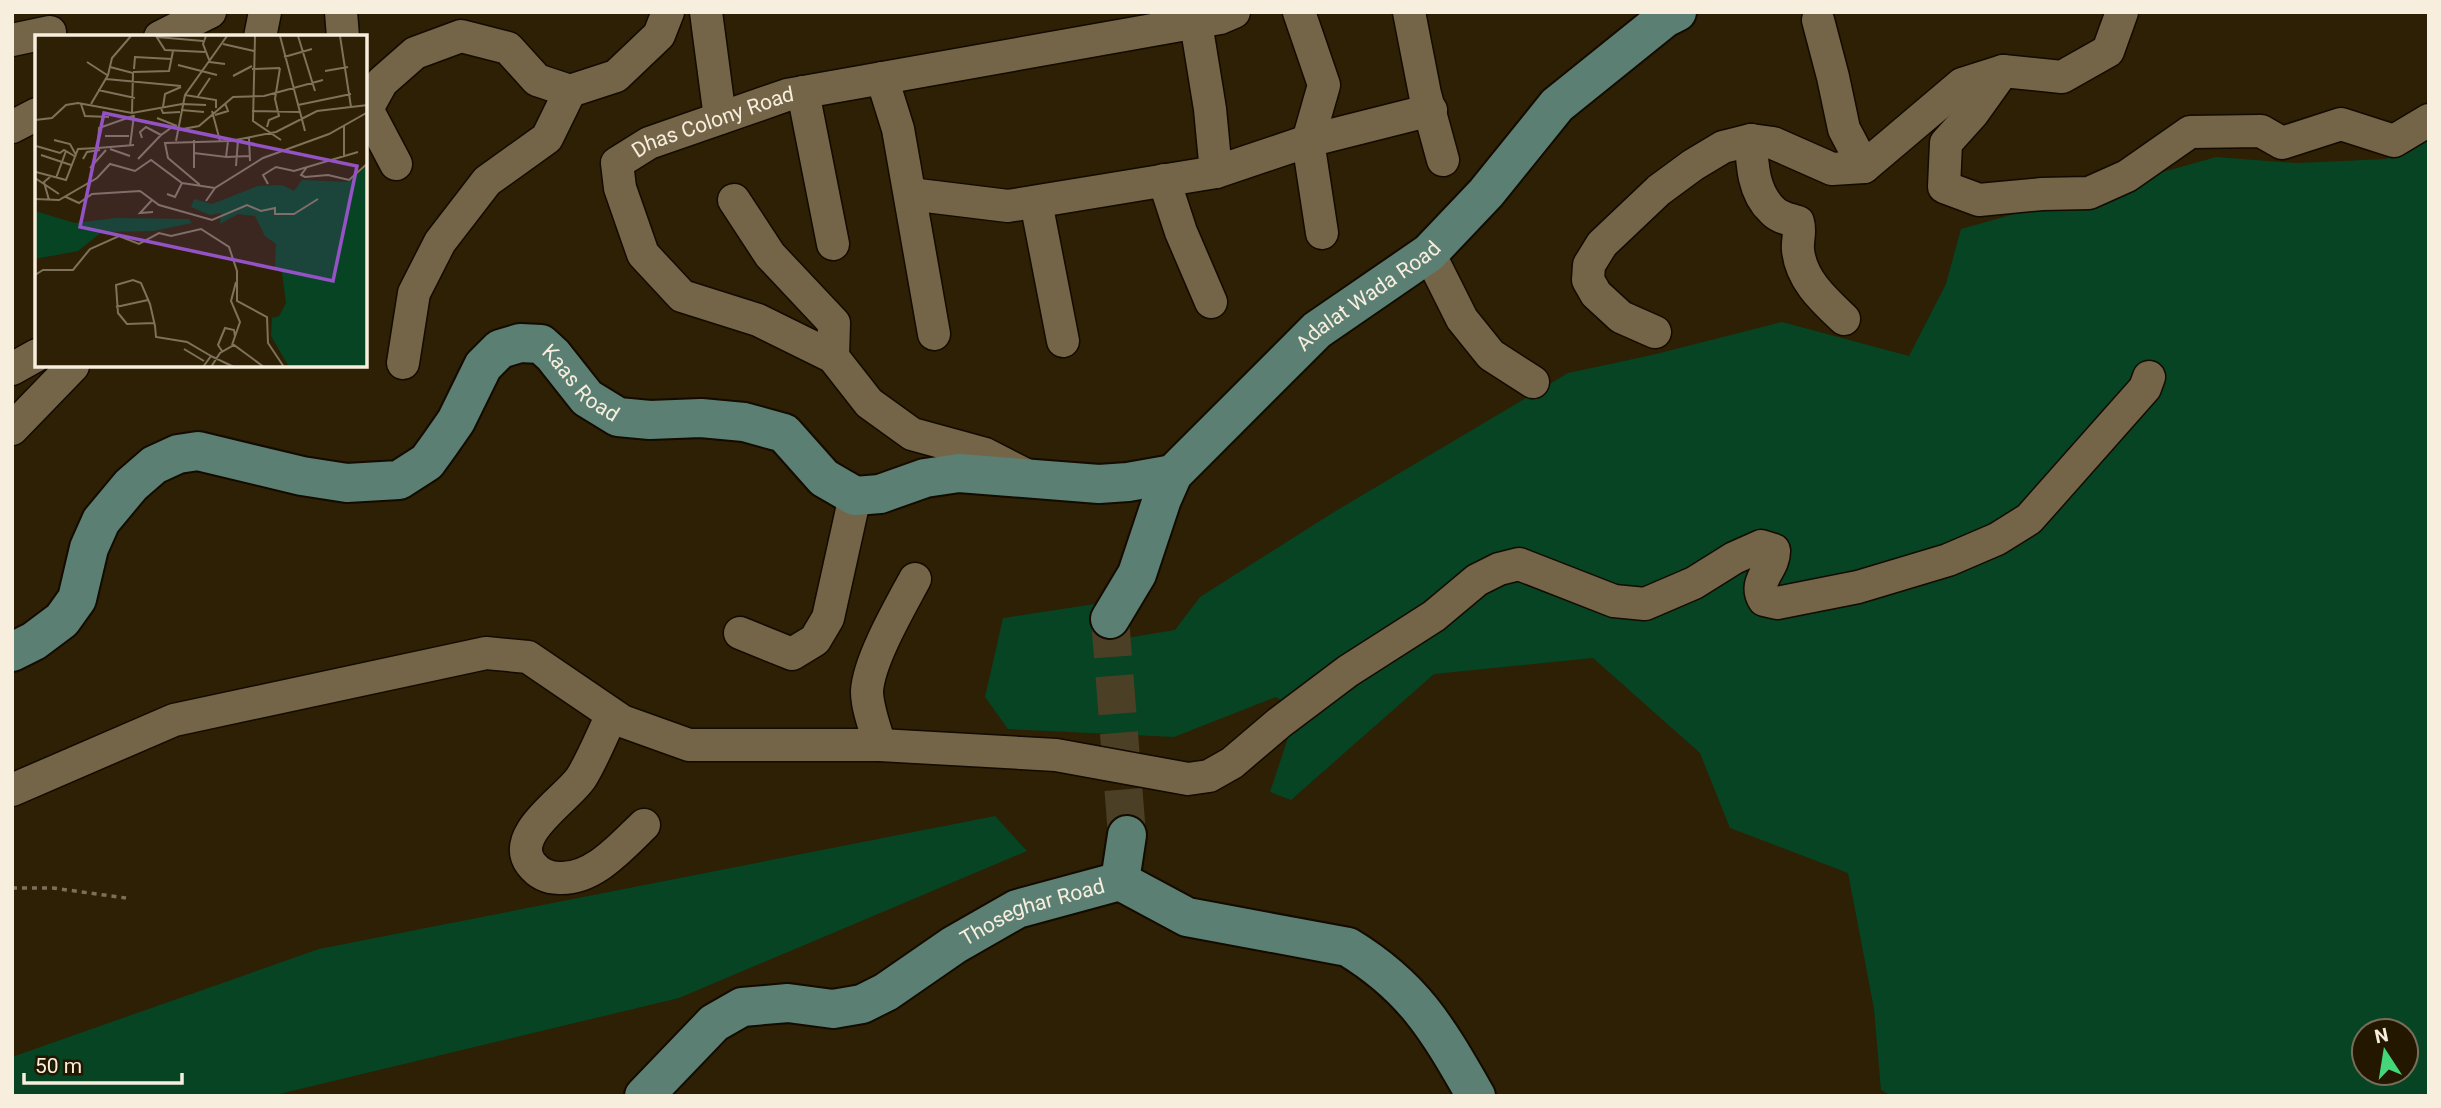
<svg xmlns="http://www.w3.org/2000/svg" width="2441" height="1108" viewBox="0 0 2441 1108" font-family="Roboto,sans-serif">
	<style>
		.grass { fill: #064423; fill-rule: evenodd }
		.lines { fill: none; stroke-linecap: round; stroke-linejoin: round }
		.major-tunnel { stroke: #4b3f25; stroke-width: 38; stroke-dasharray: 38 19; stroke-linecap: butt }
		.minor-casing { stroke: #130a00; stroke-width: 35 }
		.major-casing { stroke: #130a00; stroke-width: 42 }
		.path { stroke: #7b7058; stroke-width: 3.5; stroke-dasharray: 5 5; stroke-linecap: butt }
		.minor { stroke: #746548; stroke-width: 32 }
		.major { stroke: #5b7f72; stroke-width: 38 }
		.labels { text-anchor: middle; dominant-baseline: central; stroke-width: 5; stroke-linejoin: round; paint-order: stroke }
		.street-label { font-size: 21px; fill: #f7eede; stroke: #231700 }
		.inset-road { fill: none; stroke: #7e725b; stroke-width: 2 }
		.view { fill: #9453c5; fill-opacity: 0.15; stroke: #9453c5; stroke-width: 3.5 }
		.inset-edge { fill: none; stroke: #f7eede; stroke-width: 3.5 }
	</style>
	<rect width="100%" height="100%" fill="#2d2004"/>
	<path class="grass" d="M2429 132V1096H1892L1881 1090 1874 1009 1848 873 1730 828 1700 753 1593 658 1434 674 1291 800 1270 792 1297 711 1276 697 1174 737 1008 729 985 697 1003 618 1095 604 1114 640 1175 630 1200 597 1334 512 1568 373 1652 355 1782 322 1909 356 1946 284 1961 229 2216 157 2296 163 2386 159ZM2364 1031H2406V1073H2364Z
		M995 816 1027 851 679 998 271 1096H12V1057L319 949Z"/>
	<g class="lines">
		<path class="major-tunnel" d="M1110 619 1127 835"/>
		<g class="minor-casing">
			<g id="minor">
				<path d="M341 12 343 37"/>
				<path d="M706 12 720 118"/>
				<path d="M1299 12 1324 85 1308 141 1322 233"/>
				<path d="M1409 12 1425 94 1443 160"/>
				<path d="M1818 20 1833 77 1844 129 1864 167"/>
				<path d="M160 37 210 12"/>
				<path d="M260 37 265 12"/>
				<path d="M12 40 50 32"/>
				<path d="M2003 71 1973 113 1946 143 1944 187 1979 200 2042 194 2089 193 2127 176 2190 132 2261 131 2282 143 2341 124 2394 141 2429 120"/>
				<path d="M882 78 898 129 934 334"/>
				<path d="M803 92 833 244"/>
				<path d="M12 127 37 114"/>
				<path d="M1751 140C1752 164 1753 192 1772 210 1779 218 1789 219 1798 222 1801 232 1797 240 1798 250 1801 280 1824 300 1844 319"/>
				<path d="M396 164 367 109 382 82 415 53 461 36 508 48 537 80 570 91 616 76 659 35 668 12"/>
				<path d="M1216 172 1308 141 1431 110"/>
				<path d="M1164 180 1181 232 1211 302"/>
				<path d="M910 194 1008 206 1216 172 1210 109 1196 23"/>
				<path d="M734 200 770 255 834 323 833 357"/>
				<path d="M1036 202 1063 341"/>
				<path d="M1429 253 1462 319 1491 355 1533 382"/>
				<path d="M1655 332 1621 317 1596 294 1588 280 1589 265 1602 244 1659 190 1693 165 1723 147 1751 140 1773 143 1832 169 1864 167 1962 84 2003 71 2062 77 2108 51 2122 12"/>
				<path d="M403 363 414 293 440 242 487 181 547 138 570 91"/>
				<path d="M12 369 37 355"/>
				<path d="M12 429 73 366"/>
				<path id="s1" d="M1026 475 985 454 912 434 869 403 833 357 758 320 682 296 643 254 620 188 617 163 649 143 787 95 1220 18 1234 12"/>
				<path d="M740 633 792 654 815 640 828 618 855 496"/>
				<path d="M612 715C602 735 593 759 581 778 566 800 509 834 531 864 538 873 548 878 559 878 593 880 621 847 644 825"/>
				<path d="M880 745C875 728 867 708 867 691 869 660 900 607 915 579"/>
				<path d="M12 790 174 720 486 653 528 657 622 721 689 745H880L1056 755 1188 779 1209 776 1232 763 1279 723 1348 671 1434 616 1477 580 1499 569 1519 564 1614 601 1645 604 1694 583 1734 558 1761 546 1774 550C1775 569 1752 581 1764 600L1777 603 1858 587 1948 560 1997 539 2029 519 2145 388 2149 377"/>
			</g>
		</g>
		<g class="major-casing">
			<g id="major">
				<path id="s2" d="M1110 619 1137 574 1162 499 1173 474 1317 330 1429 253 1486 193 1557 105 1665 18 1677 12"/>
				<path id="s3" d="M12 652 34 641 62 620 77 599 89 548 101 521 131 485 154 465 178 454 198 451 302 476 347 483 399 480 427 462 440 444 456 421 483 366 500 349 520 343 541 344 553 355 587 398 618 417 650 420 701 418 744 422 784 433 824 478 855 496 880 494 925 478 959 473 1099 484 1128 482 1173 474"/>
				<path d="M1120 881 1127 835"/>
				<path id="s4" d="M644 1096 714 1023 742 1007 788 1003 833 1009 862 1004 886 992 954 945 1017 909 1120 881 1187 917 1348 947C1415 988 1438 1030 1476 1096"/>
			</g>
		</g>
		<path class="path" d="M12 888H53L126 898"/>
		<use href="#minor" class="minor"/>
		<use href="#major" class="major"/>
	</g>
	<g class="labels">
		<g class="street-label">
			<text stroke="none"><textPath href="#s1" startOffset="654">Dhas Colony Road</textPath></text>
			<text stroke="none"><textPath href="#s2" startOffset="424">Adalat Wada Road</textPath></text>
			<text stroke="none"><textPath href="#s3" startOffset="763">Kaas Road</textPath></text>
			<text stroke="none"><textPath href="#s4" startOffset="450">Thoseghar Road</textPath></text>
		</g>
	</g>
	<g transform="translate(35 35)">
		<rect width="332" height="332" fill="#2d2004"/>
		<path d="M332 131V332H254L236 301 237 283 244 281 251 268 247 238 240 232 241 209 230 201 220 181 203 179 185 189 186 178 175 180 156 172 159 164 177 169 223 151 247 150 259 156 267 145 313 147ZM0 176 40 188 81 183 154 184 157 188 118 196 67 197 43 216 0 224Z" fill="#064423"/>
		<path class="inset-road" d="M121 1 130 15 170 17M171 1 168 9 175 27 190 29M220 1 218 86 246 105M245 1 270 96M263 1 280 56M305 1 316 72M122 2 168 6M188 9 219 16M249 22 277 14M52 27 72 40M143 30 182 40M75 32 98 38 97 78M99 34 100 22 137 24M217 34 245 33M290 36 313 32M98 37 134 36 138 16M198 41 217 31M71 44 146 51M63 55 100 63M150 60 181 65V73M163 61 175 43M46 69 50 81 74 82M56 69 73 40 77 23 96 1M263 70 316 59M128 72 130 59 146 52M126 73 128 78 145 77M146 75 169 77M177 76 185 106M217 76 265 77M180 80 193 76 190 68M122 83 142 91M0 85 17 83 31 70 43 68 97 78 147 69 171 70M309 91V122M232 92 234 85 244 81 240 64 245 33M142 95 164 91 198 62 229 61 288 45M70 101H94M107 103 105 97 111 92 126 100 140 90M214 103 215 126M19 105 35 109 41 120M141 106 150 60 192 1M1 111 25 118 29 115 41 122M95 111 99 80M63 113 99 110M75 114 95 121M159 118 191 122 193 106M6 120 36 130M191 122 215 121M48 124 52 117 65 115M103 124 126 100M201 131 203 105M272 132 266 140 270 142 293 140 314 145 333 128M55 133 71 115M159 133V105M1 137 31 145 43 114 63 113 64 93 98 81M0 143 24 159M21 143 31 116M233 149 228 140 241 132 259 136 323 117M165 150 133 123 130 108 195 106 241 97 282 76 333 70M132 159 140 162 147 148M31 162 44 168 57 159 105 156 124 170 177 185 212 170 226 176 240 173V179H259L283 164M0 164 24 165 62 143 75 129 100 136 116 125 147 148 180 153M14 165 9 147 15 142M117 165 105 178 118 177M171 166 180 153 228 123 294 99 333 77M0 240 8 235H38L55 214 84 201 104 209 124 198 136 201 166 194 194 212 202 236V266L232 282 233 308 249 332M81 272 113 265M120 288 92 289 83 278 81 250 98 245 106 248 115 269 120 291 121 302 152 307 176 321M197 310 205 287 196 266 201 247M149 314 169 326M187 316 183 310 190 293 199 295 200 301M168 332 176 321 199 332M176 332 185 318 199 310 229 332"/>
		<path class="view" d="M69 78 322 131 298 246 45 192Z"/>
		<rect width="332" height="332" class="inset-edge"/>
	</g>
	<rect width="2441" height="1108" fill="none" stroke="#f7eede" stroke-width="28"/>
	<g transform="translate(2385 1052) rotate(348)"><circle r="33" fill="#231700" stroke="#786d59" stroke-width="2"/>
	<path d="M0-5L12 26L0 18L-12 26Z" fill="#44d77a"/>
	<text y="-10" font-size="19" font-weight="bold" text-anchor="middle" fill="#f7eede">N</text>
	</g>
	<path d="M24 1073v10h158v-10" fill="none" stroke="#f7eede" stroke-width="3.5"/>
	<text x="35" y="1073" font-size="21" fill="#f7eede" stroke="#231700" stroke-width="5" paint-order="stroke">50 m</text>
</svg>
